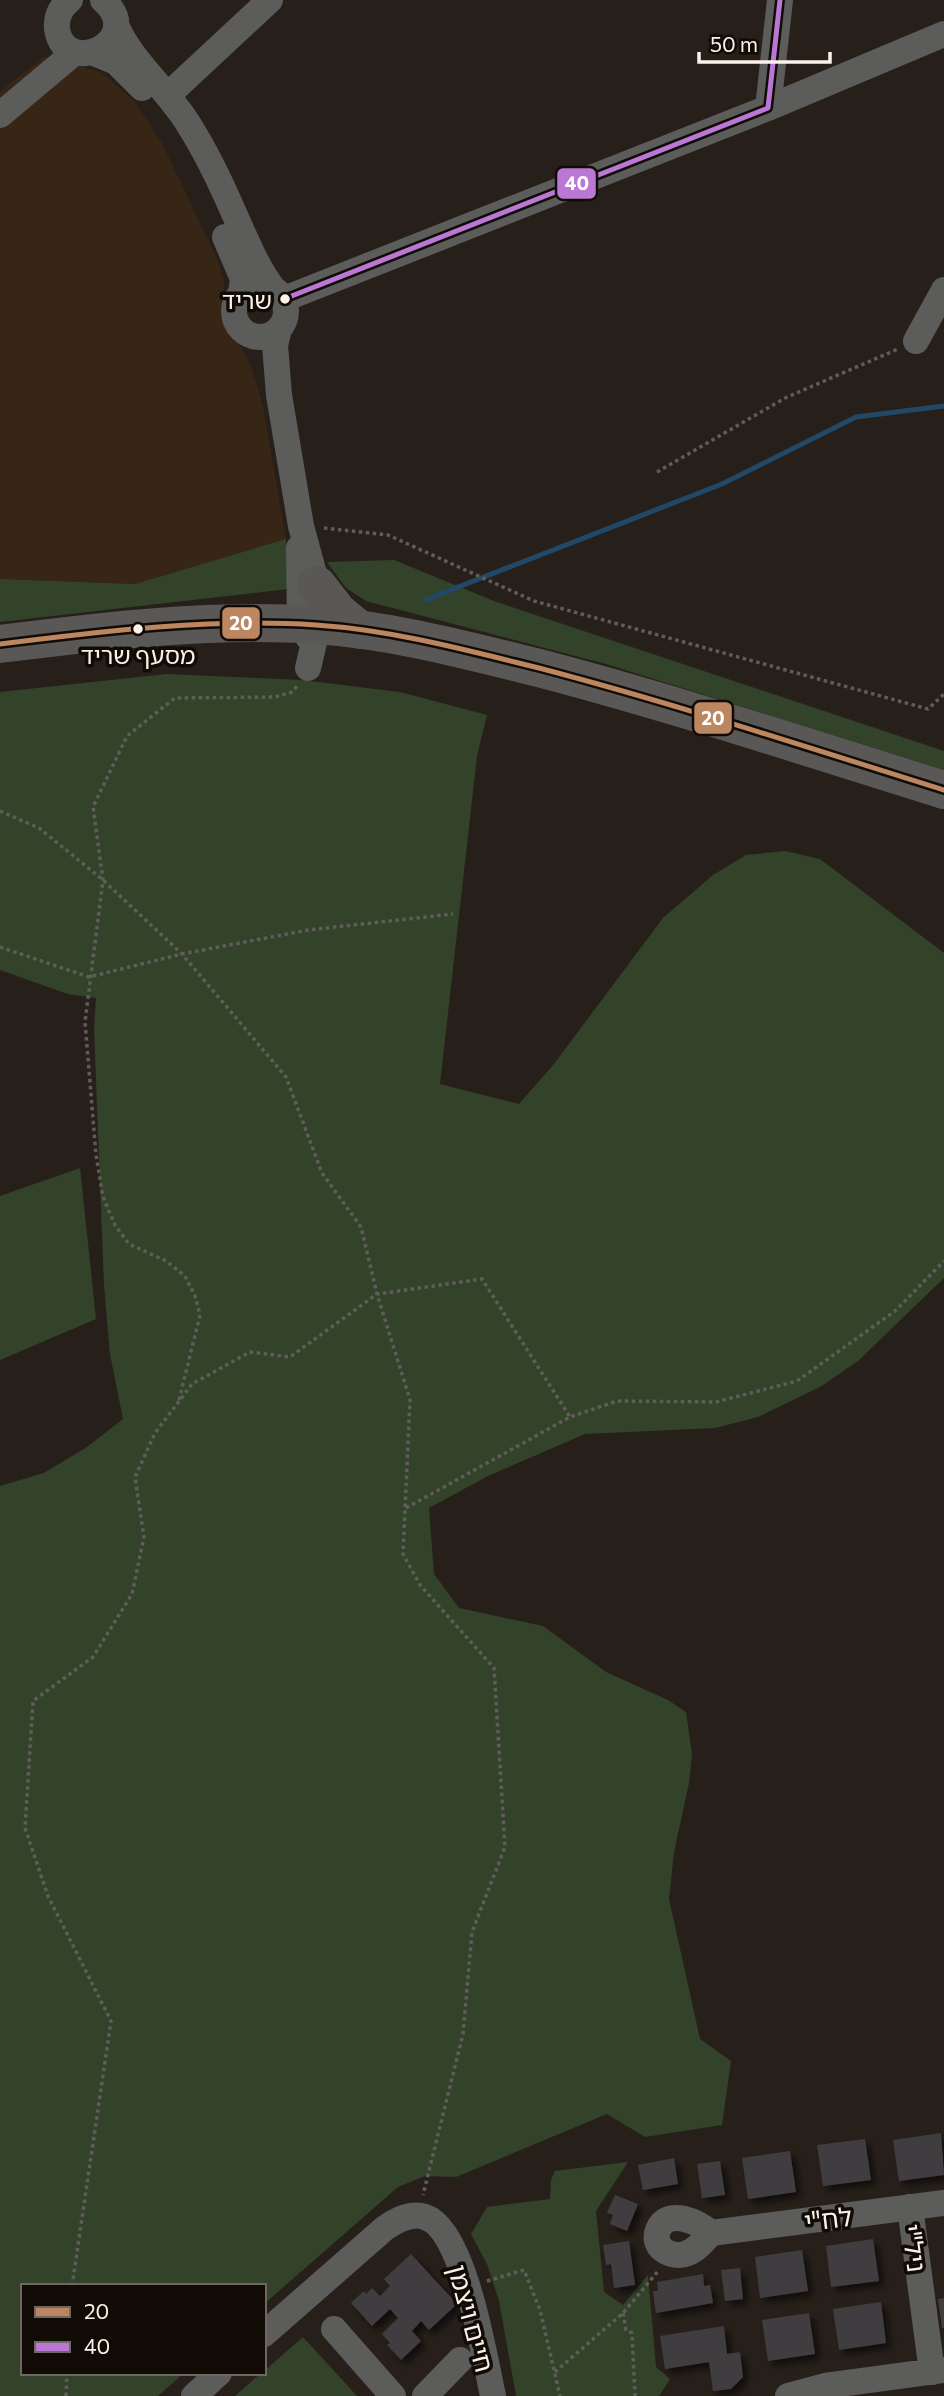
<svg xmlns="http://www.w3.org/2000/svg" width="944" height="2396" viewBox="0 0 944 2396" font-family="Commissioner,'Noto Sans Hebrew',sans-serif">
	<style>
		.built { fill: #372616 }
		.green { fill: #334329 }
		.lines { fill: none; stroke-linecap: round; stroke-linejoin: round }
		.stream { stroke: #214866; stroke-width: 5 }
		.building { fill: #413e3f; filter: url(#shadow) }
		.path { stroke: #5f5c5b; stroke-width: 3.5; stroke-dasharray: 3.5 3.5; stroke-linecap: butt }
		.minor { stroke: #5c5c5b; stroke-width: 26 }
		.highway { stroke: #5a5856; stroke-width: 38 }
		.bus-1-casing { stroke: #110b06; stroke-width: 10 }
		.bus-2-casing { stroke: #110b06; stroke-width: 10 }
		.bus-1 { stroke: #bb8660; stroke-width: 5 }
		.bus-2 { stroke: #ba77d6; stroke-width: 5 }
		.bus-dot { fill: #fcf2ea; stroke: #110b06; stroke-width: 2.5 }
		.labels { text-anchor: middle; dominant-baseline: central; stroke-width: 7; stroke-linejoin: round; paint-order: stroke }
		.bus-label { font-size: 24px; fill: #fcf2ea; stroke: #110b06; text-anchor: end }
		.street-label { font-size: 26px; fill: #fcf2ea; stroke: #110b06 }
		.line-badge { stroke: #110b06; stroke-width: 2.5 }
		.badge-label { font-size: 19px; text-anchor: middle; font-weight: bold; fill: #fff }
	</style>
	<defs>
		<filter id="shadow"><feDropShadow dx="5" dy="5" stdDeviation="3.5" flood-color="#0009"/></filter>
	</defs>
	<rect width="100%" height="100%" fill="#27201a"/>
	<path class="built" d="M44 57 101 72 135 102 162 143 218 261 224 281 222 319 239 343 252 369 263 406 286 539 135 584 0 579V91Z"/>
	<path class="green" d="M286 539 288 589 0 622V579L135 584Z
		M394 560 494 601 944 751V770L606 664 366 601 346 588 327 562Z
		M167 674 302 680 400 692 487 715 477 756 440 1084 519 1104 554 1064 663 918 713 875 746 855 785 851 820 859 944 953V1278L858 1361 820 1387 758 1417 715 1428 585 1434 488 1476 429 1508 434 1574 459 1608 543 1626 606 1672 668 1700 686 1712 692 1754 689 1783 674 1852 669 1899 700 2039 731 2061 722 2125 645 2137 607 2114 456 2177 425 2176 398 2187 264 2304V2286H23V2373H184L158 2396H0V1486L44 1473 87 1447 123 1419 110 1354 104 1285 94 1028 96 998 68 994 0 970V692Z
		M80 1168 96 1319 0 1360V1196Z
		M628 2162 596 2211 604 2292 623 2305 648 2275 656 2367 670 2379 659 2396H516L499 2301 487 2264 471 2234 487 2207 550 2199 551 2180 555 2171Z
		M303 2337 357 2396H235L261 2373H264V2371Z"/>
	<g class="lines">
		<path class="stream" d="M425 600 722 484 856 417 944 406"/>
	</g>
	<path class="building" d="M941 2133 944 2175 899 2181 893 2140Z
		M865 2139 871 2180 823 2186 817 2145Z
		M790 2151 796 2192 748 2199 742 2158Z
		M674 2158 678 2184 643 2190 638 2165Z
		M720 2161 725 2195 702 2198 697 2164Z
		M615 2195 638 2204 627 2231 610 2224 613 2215 607 2213Z
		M873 2239 879 2281 831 2287 826 2246Z
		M629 2241 635 2285 614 2288 611 2264 606 2265 603 2245Z
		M802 2250 808 2291 760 2298 755 2257Z
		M411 2254 457 2304 429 2330 421 2321 412 2331 421 2341 401 2360 387 2345 390 2343 382 2334 398 2318 390 2309 372 2326 351 2303 364 2291 366 2294 372 2288 380 2296 390 2286 384 2279Z
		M740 2268 743 2299 725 2301 721 2270Z
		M703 2274 704 2286 710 2285 713 2303 656 2313 653 2291H658L657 2282Z
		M944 2298V2328H942L938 2299Z
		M881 2302 886 2343 839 2350 833 2309Z
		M809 2313 815 2354 768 2361 762 2320Z
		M724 2326 727 2354 740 2352 743 2377 731 2389 713 2391 709 2362 665 2369 660 2336Z"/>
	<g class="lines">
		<path class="path" d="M657 472 785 398 898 349
			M324 528 388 535 534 601 928 709 944 694
			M0 811 39 828 103 880 182 954 286 1077 322 1173 361 1227 377 1294 410 1400 403 1554 420 1585 494 1668 505 1847 472 1932 463 2034 423 2195
			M0 947 89 977 182 954 308 930 453 914
			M179 1400 200 1315 195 1296 185 1276 166 1261 129 1244 115 1225 103 1197 96 1155 85 1022 103 880 93 807 127 736 175 698 275 697 292 692 298 685
			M406 1508 570 1417 617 1401 716 1402 797 1381 895 1311 944 1261
			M487 2281 524 2270 540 2310 560 2396
			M72 2286 111 2021 48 1896 25 1828 33 1701 93 1657 132 1594 144 1537 135 1477 155 1433 192 1384 250 1352 290 1357 377 1294 482 1279 570 1417
			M623 2313 626 2330 632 2333 635 2396
			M555 2372 623 2313 659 2270
			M66 2396 67 2373"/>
		<path class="minor" d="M70 0C61 7 56 17 57 29 65 80 148 40 103 0
			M116 25C131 61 168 90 189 125 206 152 220 181 233 211 245 237 255 264 272 287
			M94 53 116 62 142 88
			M168 95 270 0
			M768 108 944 34
			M0 115 75 52
			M225 237 243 279 241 293
			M234 311a26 26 0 1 1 52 0a26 26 0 1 1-52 0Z
			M284 299 768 108 780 0
			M279 329 275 345 279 395 301 526 317 585 318 625 308 668
			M916 341 944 290
			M299 548 300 624 308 637
			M910 2207 932 2372
			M711 2233C699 2222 667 2207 658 2230 651 2248 671 2258 685 2254 696 2251 704 2241 711 2233L944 2203
			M334 2329 393 2396
			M264 2334 385 2228C397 2220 411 2212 425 2217 464 2229 485 2359 493 2396
			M194 2396 219 2373
			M425 2396 460 2360
			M788 2396 825 2386 944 2370"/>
		<path class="highway" d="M317 585 338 612 360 630
			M0 644C104 631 211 618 316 625 392 630 466 650 539 668 676 704 809 748 944 790"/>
		<g class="bus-1-casing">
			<path id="bus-1" d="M0 644C104 631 211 618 316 625 392 630 466 650 539 668 676 704 809 748 944 790"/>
		</g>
		<g class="bus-2-casing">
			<path id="bus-2" d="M284 299 768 108 780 0"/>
		</g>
		<use href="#bus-1" class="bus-1"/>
		<use href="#bus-2" class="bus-2"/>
	</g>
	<g class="bus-dot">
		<circle cx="285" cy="299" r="6"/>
		<circle cx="138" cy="629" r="6"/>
	</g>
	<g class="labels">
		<g class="bus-label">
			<text x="272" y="299">שריד</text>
			<text x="138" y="654" text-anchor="middle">מסעף שריד</text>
		</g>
		<g class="street-label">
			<text transform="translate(828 2218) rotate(-7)">לח"י</text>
			<text transform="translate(915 2248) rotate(82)">ניל"י</text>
			<text transform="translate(472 2318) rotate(75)">חיים ויצמן</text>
		</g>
	</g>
	<g class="line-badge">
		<rect x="556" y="167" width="41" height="33" rx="7" fill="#ba77d6"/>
		<rect x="221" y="606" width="40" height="34" rx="7" fill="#bb8660"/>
		<rect x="693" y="701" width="40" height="34" rx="7" fill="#bb8660"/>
	</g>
	<g class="badge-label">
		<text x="577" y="190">40</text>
		<text x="241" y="630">20</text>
		<text x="713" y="725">20</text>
	</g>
	<rect x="21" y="2284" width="245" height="91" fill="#110b06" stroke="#6f6761" stroke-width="2"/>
	<rect x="35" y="2307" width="35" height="10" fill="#bb8660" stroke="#6f6761" stroke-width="2"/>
	<text x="84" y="2319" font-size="21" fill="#fcf2ea">20</text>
	<rect x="35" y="2342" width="35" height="10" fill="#ba77d6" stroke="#6f6761" stroke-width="2"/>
	<text x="84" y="2354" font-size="21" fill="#fcf2ea">40</text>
	<path d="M699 52v10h131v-10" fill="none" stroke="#fcf2ea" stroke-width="3.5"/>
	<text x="710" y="52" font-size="21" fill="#fcf2ea" stroke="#110b06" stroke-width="5" paint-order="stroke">50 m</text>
</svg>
